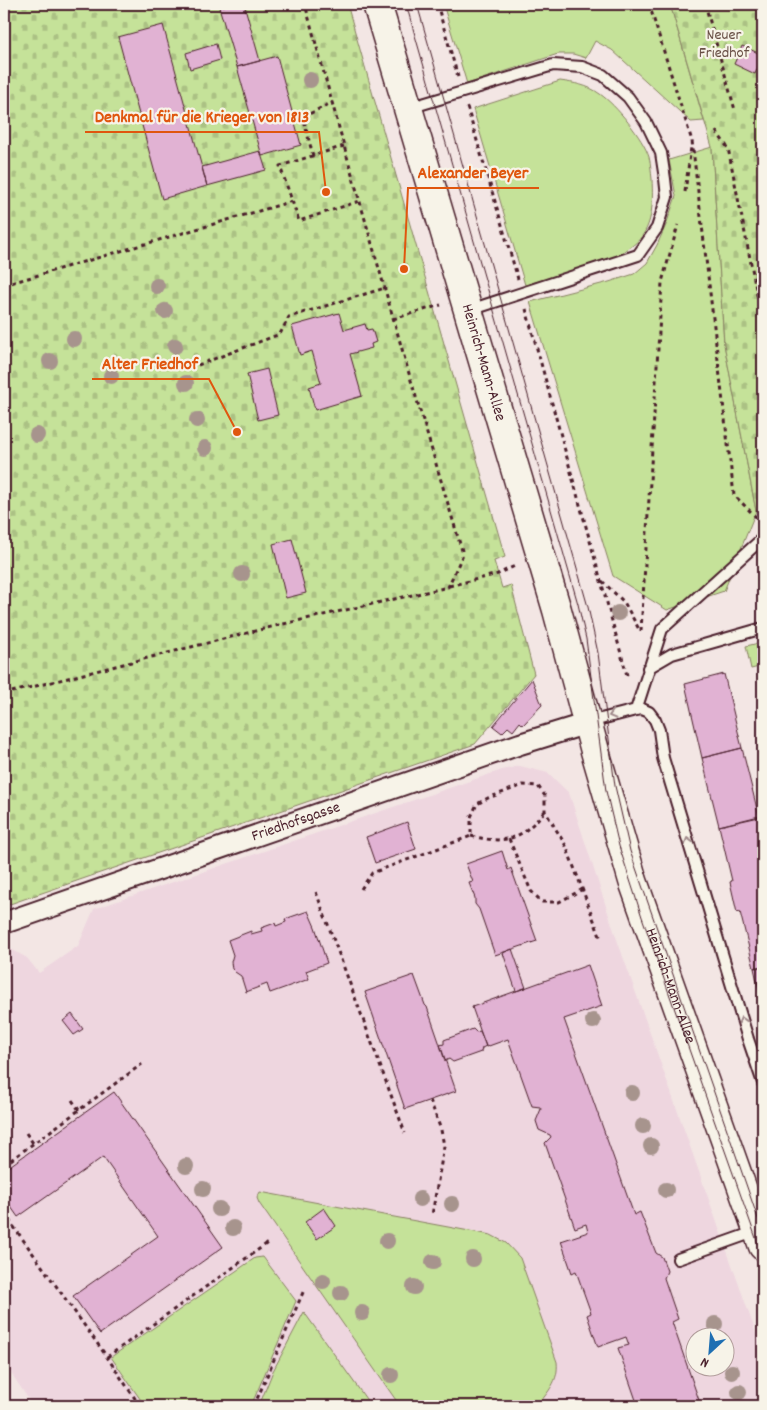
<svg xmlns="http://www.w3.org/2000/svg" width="767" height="1410" viewBox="0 0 767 1410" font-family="Dekko,sans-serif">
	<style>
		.built { fill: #eed6df; fill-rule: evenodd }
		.green { fill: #c5e299; stroke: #888062 }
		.cemetery { fill: url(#cemetery-stones); stroke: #888062 }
		.building { fill: #e1b2d3; stroke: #4a1f2b }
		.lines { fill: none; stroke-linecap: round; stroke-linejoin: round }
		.lane-casing { stroke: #4a1f2b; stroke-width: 14 }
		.street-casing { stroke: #4a1f2b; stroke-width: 24 }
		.secondary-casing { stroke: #4a1f2b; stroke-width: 31 }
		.path { stroke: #4a1f2b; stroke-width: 3; stroke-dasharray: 4 4; stroke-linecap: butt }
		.lane { stroke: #f7f3e8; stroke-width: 10 }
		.street { stroke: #f7f3e8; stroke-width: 20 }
		.secondary { stroke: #f7f3e8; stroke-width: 28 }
		.tram { stroke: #4a1f2b; stroke-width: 1 }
		.tree { fill: #a7948d }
		.oneway { stroke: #a0898a }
		.labels { text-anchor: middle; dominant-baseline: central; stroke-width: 4.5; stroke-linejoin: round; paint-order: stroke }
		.park-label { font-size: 16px; fill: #695046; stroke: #f7f3e8 }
		.street-label { font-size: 16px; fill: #4a1f2b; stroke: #f7f3e8 }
		.leader { fill: none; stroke: #e0560e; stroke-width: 2 }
		.callout-dot { fill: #e0560e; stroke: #f7f3e8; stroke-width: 2 }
		.callout-label { font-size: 18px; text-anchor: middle; font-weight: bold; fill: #e0560e; stroke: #f7f3e8; stroke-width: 4.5; stroke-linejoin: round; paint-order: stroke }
	</style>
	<defs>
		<pattern id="cemetery-stones" width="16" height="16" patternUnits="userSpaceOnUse" patternTransform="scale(1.25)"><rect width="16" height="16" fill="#c5e299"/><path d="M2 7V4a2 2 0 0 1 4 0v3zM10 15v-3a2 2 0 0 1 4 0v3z" fill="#abc184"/></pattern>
	</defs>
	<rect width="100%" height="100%" fill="#f3e6e4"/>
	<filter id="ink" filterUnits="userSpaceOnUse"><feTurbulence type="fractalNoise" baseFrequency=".02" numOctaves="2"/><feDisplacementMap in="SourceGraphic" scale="10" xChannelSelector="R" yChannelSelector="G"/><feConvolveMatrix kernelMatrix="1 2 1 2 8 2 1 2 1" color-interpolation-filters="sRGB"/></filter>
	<g filter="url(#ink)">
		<path class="built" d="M520 766 548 773 569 793 615 934 763 1353V1406H90L84 1402 77 1406H33L4 1362V950L9 948 27 958 39 973 78 946 94 909 502 770ZM694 1338H724V1368H694Z"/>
		<path class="green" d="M443 4H670L704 121 691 122 612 50 595 41 586 58 573 54H558L467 84Z
			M560 81C574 83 588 85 600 94 616 105 643 138 649 157 651 164 651 172 652 179 653 203 654 230 632 246 604 267 558 275 525 285L473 109Z
			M712 147 724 344 756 511 724 591 667 610 613 576 530 302 609 282 634 274 647 263 657 245 666 225 676 196 669 160Z
			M763 642V666L751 669 746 646Z
			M260 1192 491 1235 506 1243 520 1258 557 1362C559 1381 548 1392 537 1406H400L259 1203 257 1198Z
			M263 1257 296 1301 251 1406H145L111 1357 255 1258Z
			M304 1312 371 1406H259L273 1371Z"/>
		<path class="cemetery" d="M4 4H347L505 557 494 561 502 588 511 585 534 674 475 744 4 906Z
			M670 4H763V504L756 511 724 344 712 147Z"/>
		<path class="building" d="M232 4H244L260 61 237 67 219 7Z
			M163 25 207 186 162 199 118 37Z
			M216 44 220 60 190 69 186 53Z
			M742 46 763 55 755 74 734 64Z
			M277 56 301 145 262 156 237 67Z
			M260 151 266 170 207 186 202 167Z
			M339 313 344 330 365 324 367 330 372 329 376 342 371 344 372 348 350 354 362 396 315 410 309 387 321 383 312 351 300 355 292 326Z
			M267 369 278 415 258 420 247 374Z
			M292 539 306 593 286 598 273 544Z
			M724 674 742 748 702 758 685 684Z
			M532 679 542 705 523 725 520 722 513 731 508 727 502 733 493 726Z
			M742 748 759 817 719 826 702 758Z
			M763 815V966L754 968 740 912 737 913 730 882 732 881 719 826Z
			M407 822 416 849 375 863 366 837Z
			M502 851 508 870 511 868 537 941 495 955 479 909 475 904V898L469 883 473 882 466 864Z
			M308 911 315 927 327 963 306 971 309 979 270 993 267 984 246 992 241 976 235 972 232 969 231 962 233 955 228 940 251 931V934L262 931 261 928 275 923 276 926 286 922 285 919Z
			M512 949 526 988 516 991 503 953Z
			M588 965 602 1006 564 1019 634 1215 640 1212 656 1253 662 1257 667 1271 664 1278 678 1319 672 1322 701 1406H638L618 1348 629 1345 626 1337 598 1347 587 1315 591 1313 576 1271 572 1273 561 1241 588 1232 586 1224 575 1228 545 1143 551 1137 550 1135 539 1130 536 1121 541 1109 540 1107 532 1106 508 1039 486 1047 472 1007Z
			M763 966V1008L754 968Z
			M414 975 425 1005 427 1007 456 1091 405 1109 365 992Z
			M72 1014 83 1029 74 1035 63 1021Z
			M473 1029 476 1032 480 1031 486 1046 482 1048 481 1052 453 1062 449 1059 445 1061 440 1045 444 1044V1040Z
			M114 1092 223 1247 100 1334 73 1296 158 1236 103 1157 18 1217 4 1197V1170Z
			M324 1208 336 1226 317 1239 305 1222Z"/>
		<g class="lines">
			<g class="lane-casing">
				<path id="lane" d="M409 108 553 65 582 67 603 75 628 97 646 122 661 153 665 179 667 197 657 228 638 255 470 310
					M648 668 672 654 763 628
					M636 710 662 629 763 538
					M589 722 636 710 642 709 649 712 655 720 659 730 663 758 748 1039 763 1083
					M678 1259 757 1231"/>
			</g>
			<g class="street-casing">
				<g id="street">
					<path id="s1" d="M4 923 520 744 588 723"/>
				</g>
			</g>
			<g class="secondary-casing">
				<g id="secondary">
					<path id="s2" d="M377 4 557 610 595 751 633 881 763 1246"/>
				</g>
			</g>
			<path class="path" d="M437 4 458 77
				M649 4 692 141 734 495 761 522
				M705 4 735 110
				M467 107 518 279
				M716 131 728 148 763 324
				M344 146 280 166 299 221 360 201
				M313 156 303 117 333 102
				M685 192 691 147
				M4 285 293 201
				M526 309 628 679
				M393 319 441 305
				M198 365 280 334 289 317 385 288
				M602 581 624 602 640 631
				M449 586 498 574 517 565
				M641 631 662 282 678 225
				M4 694 279 625 448 587 463 554 410 377 344 146 305 4
				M471 836C508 845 521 839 545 811
				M509 839 531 891 542 902H559L583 889
				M361 889 372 873 471 836V817L477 804 488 798 523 785 538 786 545 796V811L566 846 601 939
				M316 892 405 1133
				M72 1100 79 1110
				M430 1100 441 1130 444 1146 432 1215
				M26 1133 33 1143
				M4 1165 142 1064
				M4 1213 107 1357 140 1406
				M107 1357 269 1242
				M254 1406 304 1290"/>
			<use href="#lane" class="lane"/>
			<use href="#street" class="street"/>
			<use href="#secondary" class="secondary"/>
			<path class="tram" d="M406 4 578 604 586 639 606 791 619 846 642 917 763 1258
				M417 4 588 607 598 653 615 786 630 851 763 1233"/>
		</g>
		<g class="tree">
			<circle cx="310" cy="80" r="8"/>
			<circle cx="157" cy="286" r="8"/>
			<circle cx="165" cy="311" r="8"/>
			<circle cx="74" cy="339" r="8"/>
			<circle cx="175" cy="346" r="8"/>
			<circle cx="50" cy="361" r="8"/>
			<circle cx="111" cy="376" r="8"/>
			<circle cx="186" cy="383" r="8"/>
			<circle cx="197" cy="420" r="8"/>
			<circle cx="37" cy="435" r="8"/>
			<circle cx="205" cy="448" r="8"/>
			<circle cx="242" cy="574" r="8"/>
			<circle cx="618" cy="613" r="8"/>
			<circle cx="593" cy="1021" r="8"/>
			<circle cx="632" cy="1093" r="8"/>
			<circle cx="643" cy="1126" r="8"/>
			<circle cx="651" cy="1146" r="8"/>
			<circle cx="186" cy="1166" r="8"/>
			<circle cx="203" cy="1189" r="8"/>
			<circle cx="666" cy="1190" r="8"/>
			<circle cx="420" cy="1199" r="8"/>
			<circle cx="452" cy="1204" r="8"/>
			<circle cx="219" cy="1209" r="8"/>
			<circle cx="233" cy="1228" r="8"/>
			<circle cx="387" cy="1241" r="8"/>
			<circle cx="473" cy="1259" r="8"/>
			<circle cx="433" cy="1262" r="8"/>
			<circle cx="323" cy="1281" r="8"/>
			<circle cx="414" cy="1287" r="8"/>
			<circle cx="341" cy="1293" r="8"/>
			<circle cx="362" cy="1313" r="8"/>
			<circle cx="715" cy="1324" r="8"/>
			<circle cx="732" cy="1372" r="8"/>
			<circle cx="391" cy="1375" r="8"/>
			<circle cx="739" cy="1392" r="8"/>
		</g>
		<defs><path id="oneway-chevron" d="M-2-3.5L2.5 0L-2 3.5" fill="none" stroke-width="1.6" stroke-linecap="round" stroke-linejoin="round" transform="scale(1.25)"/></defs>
		<g class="oneway">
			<use href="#oneway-chevron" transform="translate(612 715) rotate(165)"/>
			<use href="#oneway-chevron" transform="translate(688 841) rotate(-107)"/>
			<use href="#oneway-chevron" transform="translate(742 1020) rotate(-107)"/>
		</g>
	</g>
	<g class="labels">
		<g class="park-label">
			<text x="724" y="35">Neuer<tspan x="724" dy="18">Friedhof</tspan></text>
		</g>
		<g class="street-label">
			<text stroke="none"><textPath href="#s2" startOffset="374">Heinrich-Mann-Allee</textPath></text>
			<text stroke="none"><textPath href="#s1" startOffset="309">Friedhofsgasse</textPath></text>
			<text stroke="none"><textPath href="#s2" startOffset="1025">Heinrich-Mann-Allee</textPath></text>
		</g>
	</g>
	<path class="leader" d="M326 192L319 132H85M404 269L408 188H539M237 432L209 379H92"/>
	<g class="callout-dot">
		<circle cx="326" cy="192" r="5"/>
		<circle cx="404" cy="269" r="5"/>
		<circle cx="237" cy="432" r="5"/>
	</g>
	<g class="callout-label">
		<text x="202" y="122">Denkmal für die Krieger von 1813</text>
		<text x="473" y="178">Alexander Beyer</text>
		<text x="150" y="369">Alter Friedhof</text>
	</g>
	<rect width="767" height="1410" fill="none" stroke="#f7f3e8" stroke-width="20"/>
	<rect x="10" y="10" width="747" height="1390" fill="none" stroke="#4a1f2b" stroke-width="2" filter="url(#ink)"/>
	<g transform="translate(710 1352) rotate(206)"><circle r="24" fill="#f7f3e8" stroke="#b29e9c"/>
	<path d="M0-4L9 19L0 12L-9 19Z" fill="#1f6fb2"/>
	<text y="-8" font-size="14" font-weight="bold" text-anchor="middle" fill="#4a1f2b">N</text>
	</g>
</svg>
